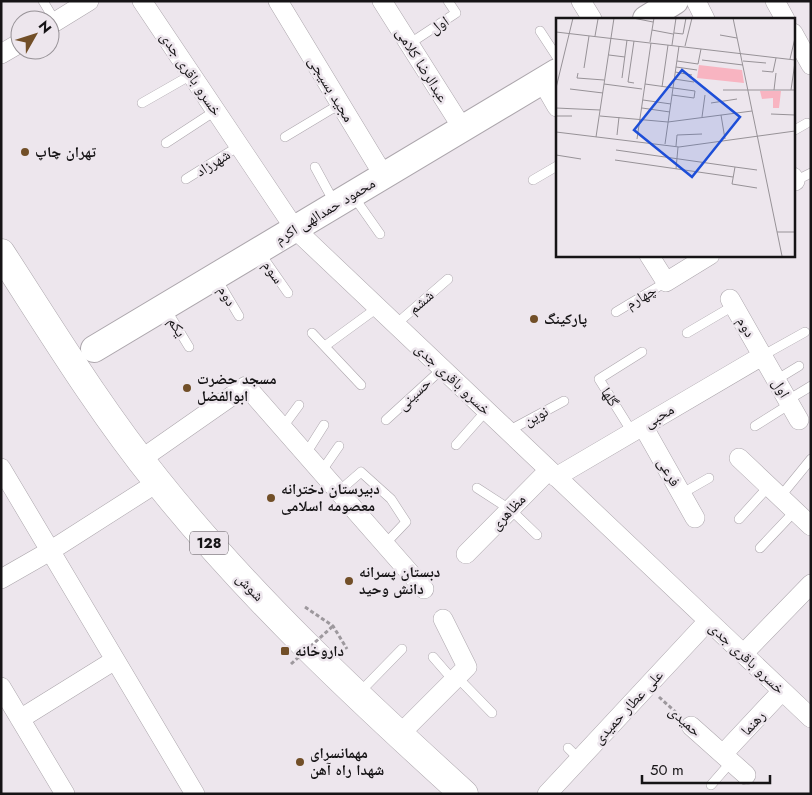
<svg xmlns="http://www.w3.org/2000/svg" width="812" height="795" viewBox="0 0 812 795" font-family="Jost,'Noto Naskh Arabic',sans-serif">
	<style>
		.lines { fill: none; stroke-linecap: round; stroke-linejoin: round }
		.lane-casing { stroke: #aca6ac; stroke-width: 10 }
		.street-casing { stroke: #aca6ac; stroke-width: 20 }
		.secondary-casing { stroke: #aca6ac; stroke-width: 28 }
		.primary-casing { stroke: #aca6ac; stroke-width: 29 }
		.path { stroke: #9d989d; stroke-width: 3; stroke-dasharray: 4 2.5; stroke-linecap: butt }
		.lane { stroke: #fff; stroke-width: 9 }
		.street { stroke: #fff; stroke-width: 19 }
		.secondary { stroke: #fff; stroke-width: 26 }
		.primary { stroke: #fff; stroke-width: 28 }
		.path-bridge { stroke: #9d989d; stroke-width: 3; stroke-dasharray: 4 2.5; stroke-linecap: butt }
		.poi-dot { fill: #724f28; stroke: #ede6ed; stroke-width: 2 }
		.labels { text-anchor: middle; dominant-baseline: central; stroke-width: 5; stroke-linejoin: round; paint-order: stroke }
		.shield { fill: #ede6ed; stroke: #565356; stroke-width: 1 }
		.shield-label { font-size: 14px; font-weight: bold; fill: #161416 }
		.street-label { font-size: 15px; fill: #161416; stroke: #ede6ed }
		.poi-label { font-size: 15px; font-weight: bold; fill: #161416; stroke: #ede6ed; text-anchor: start }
		.inset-road { fill: none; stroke: #979297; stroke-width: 1 }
		.view { fill: #1d4ed8; fill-opacity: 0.15; stroke: #1d4ed8; stroke-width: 2.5 }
		.inset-edge { fill: none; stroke: #161416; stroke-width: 2.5 }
	</style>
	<rect width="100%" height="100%" fill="#ede6ed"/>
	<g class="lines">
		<g class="lane-casing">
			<path id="lane" d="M43 1 55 21
				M540 31 557 57
				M409 44 456 13 448 1
				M142 103 191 75
				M793 131 807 123
				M285 137 340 104
				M166 143 215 111
				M315 167 334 202
				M186 179 239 146
				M533 180 557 166
				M793 182 811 173
				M354 197 380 234
				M260 253 288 293
				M217 279 239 316
				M166 309 189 347
				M616 312 666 282
				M395 325 448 279
				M312 333 361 385
				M687 333 733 306
				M325 346 377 308
				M762 356 805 332
				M776 380 799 366
				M788 400 811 386
				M386 420 442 369
				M755 426 790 404
				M282 428 299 405
				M508 431 564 401
				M632 432 599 379 642 352
				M456 445 486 411
				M305 455 324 425
				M321 472 339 446
				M477 488 511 510 537 535
				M338 492 361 472 391 499 406 522 385 544
				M681 494 709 478
				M780 497 811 459
				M739 519 769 486
				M760 548 795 511
				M433 657 453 680
				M457 677 492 713
				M359 693 402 649
				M568 748 579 759
				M711 785 731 762"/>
		</g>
		<g class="street-casing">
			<path id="street" d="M142 1 295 229 811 718
				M278 1 384 176
				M382 1 463 129
				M581 1 592 19
				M696 1 705 19
				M775 1 785 19
				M50 25 89 1
				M793 33 811 65
				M1 54 20 43
				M542 81 557 107
				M793 177 795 181
				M649 255 666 282 710 255
				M730 299 799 420
				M643 426 695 518
				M739 458 811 526
				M140 460 246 386 424 589
				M1 468 195 794
				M556 477 762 356
				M466 554 549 470
				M1 579 50 551 158 482
				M743 654 811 584
				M1 687 65 794
				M20 719 115 660
				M691 726 746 775
				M399 735 467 667 443 619
				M723 754 782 691
				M547 794 708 621"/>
		</g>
		<g class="secondary-casing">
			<path id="secondary" d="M646 19 675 1
				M94 349 557 72"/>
		</g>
		<g class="primary-casing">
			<path id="primary" d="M1 253C51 330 99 409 157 481 248 595 356 696 464 794"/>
		</g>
		<path class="path" d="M305 607 333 626 347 649
			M659 697 680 716"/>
		<use href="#lane" class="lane"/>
		<use href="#street" class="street"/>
		<use href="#secondary" class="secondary"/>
		<use href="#primary" class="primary"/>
		<path class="path-bridge" d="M291 664 333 626"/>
	</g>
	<g class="poi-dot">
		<circle cx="25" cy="152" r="5"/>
		<circle cx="534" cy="319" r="5"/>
		<circle cx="187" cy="388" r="5"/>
		<circle cx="271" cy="498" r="5"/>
		<circle cx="349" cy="581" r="5"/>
		<rect x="280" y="646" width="10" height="10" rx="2.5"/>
		<circle cx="300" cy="762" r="5"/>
	</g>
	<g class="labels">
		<rect class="shield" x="190" y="531.5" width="38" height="23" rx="4"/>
		<g class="shield-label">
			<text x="209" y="543">128</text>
		</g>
		<g class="street-label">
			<text transform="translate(439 25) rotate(-34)">اول</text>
			<text transform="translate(422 65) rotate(58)">عبدالرضا کلامی</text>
			<text transform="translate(191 74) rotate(56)">خسرو باقری جدی</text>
			<text transform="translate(331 89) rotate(59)">مجید بسیجی</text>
			<text transform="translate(213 163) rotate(-32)">شهرزاد</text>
			<text transform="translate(325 211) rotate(-31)">محمود حمدالهی اکرم</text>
			<text transform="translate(273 272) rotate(55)">سوم</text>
			<text transform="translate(227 296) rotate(60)">دوم</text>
			<text transform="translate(641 297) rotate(-30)">چهارم</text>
			<text transform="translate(421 302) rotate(-41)">ششم</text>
			<text transform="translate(177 327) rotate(59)">یکم</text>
			<text transform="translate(746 327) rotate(60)">دوم</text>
			<text transform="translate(453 379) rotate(43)">خسرو باقری جدی</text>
			<text transform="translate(781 388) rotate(60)">اول</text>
			<text transform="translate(414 394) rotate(-43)">حسینی</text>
			<text transform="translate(610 397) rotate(58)">گلها</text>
			<text transform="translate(536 416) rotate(-28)">نوین</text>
			<text transform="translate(659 416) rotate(-30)">محبی</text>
			<text transform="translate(669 472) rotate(60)">فرعی</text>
			<text transform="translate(508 512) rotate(-46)">مظاهری</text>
			<text transform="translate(250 587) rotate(46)">شوش</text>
			<text transform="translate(747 658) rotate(43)">خسرو باقری جدی</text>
			<text transform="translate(628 707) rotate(-47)">علی عطار حمیدی</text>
			<text transform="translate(685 721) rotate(42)">حمیدی</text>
			<text transform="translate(753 723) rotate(-47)">رهنما</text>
		</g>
		<g class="poi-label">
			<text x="35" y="152">تهران چاپ</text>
			<text x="544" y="319">پارکینگ</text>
			<text x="197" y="379">مسجد حضرت<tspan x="197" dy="17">ابوالفضل</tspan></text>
			<text x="281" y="489">دبیرستان دخترانه<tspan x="281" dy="17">معصومه اسلامی</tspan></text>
			<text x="359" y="572">دبستان پسرانه<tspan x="359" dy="17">دانش وحید</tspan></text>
			<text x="295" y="651">داروخانه</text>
			<text x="310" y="753">مهمانسرای<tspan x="310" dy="17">شهدا راه آهن</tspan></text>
		</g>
	</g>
	<g transform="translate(556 18)">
		<rect width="239" height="239" fill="#ede6ed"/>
		<path d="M143 47 186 52 188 65 141 60ZM204 73H225L223 90H217V80L206 81Z" fill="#f8b4c1"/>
		<path class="inset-road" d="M77 0 97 4M177 0 226 238M96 12 117 16M0 14 239 42M118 15 127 16 130 0M164 17 181 20M39 18 42 1M78 23 72 64 78 65M94 24 98 0M116 27 120 0M129 28 136 0M53 37 69 39M234 41 239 20M146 42 187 47M121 43 142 46 145 31M187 43 210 45M120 49 141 52M28 50 33 18M206 53 217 54 220 40M119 54 136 57M22 55 21 60 48 62M66 60 71 22M118 61 138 64M48 66 86 71M89 66 139 73 138 80 116 77M106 69 112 27M0 70 17 0M14 71 47 75M167 72H239M218 72 220 55M235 72 239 44M87 82 115 86M155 85 181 81M0 90 44 92M86 90 114 94M215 96 239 97M165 97 169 121M0 98H16M44 98 112 104 196 93M146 99 149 77M0 114 123 129 239 113M61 117 63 99M40 119 58 0M81 121 95 25M109 126 123 28M120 128 121 117 146 116M60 132 179 149 176 166 201 170M0 137 25 141M59 142 177 159M179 149 201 152M120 151 122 129M221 214H239"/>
		<path class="view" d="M126 52 184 99 136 159 78 112Z"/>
		<rect width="239" height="239" class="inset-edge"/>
	</g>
	<rect width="812" height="795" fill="none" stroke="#161416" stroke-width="5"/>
	<g transform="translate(35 35) rotate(51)"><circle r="24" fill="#ede6ed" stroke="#979297"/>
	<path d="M0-4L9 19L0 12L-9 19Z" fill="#724f28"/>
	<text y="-8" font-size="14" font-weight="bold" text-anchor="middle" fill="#161416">N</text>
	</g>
	<path d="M642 775v8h128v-8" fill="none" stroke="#161416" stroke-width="2.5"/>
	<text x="650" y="775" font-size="15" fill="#161416" stroke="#ede6ed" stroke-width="4" paint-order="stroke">50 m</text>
</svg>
